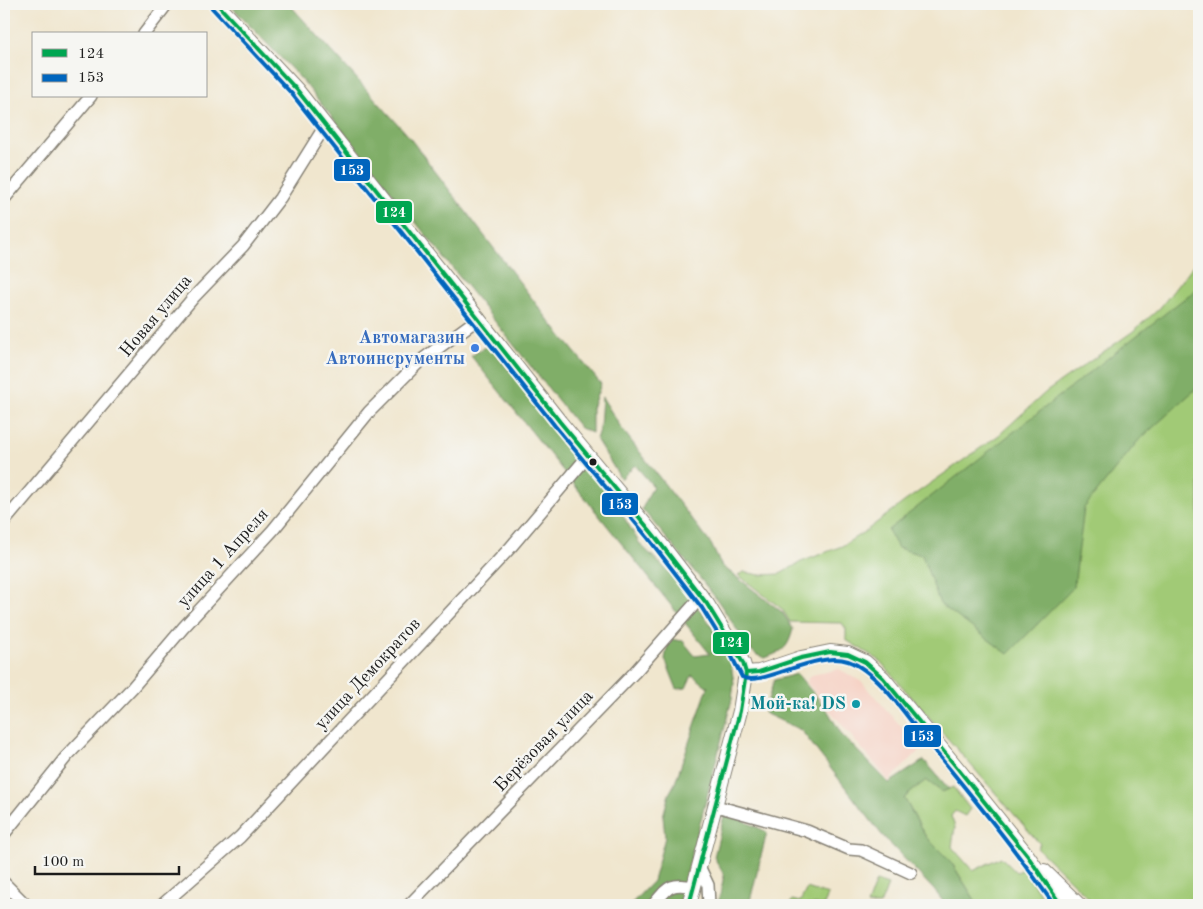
<svg xmlns="http://www.w3.org/2000/svg" width="1203" height="909" viewBox="0 0 1203 909" font-family="'Old Standard TT',serif">
	<style>
		.built { fill: #f6d2c5 }
		.green { fill: #a1ca76; stroke: #5e7349 }
		.forest { fill: #80ae67; stroke: #4e6542 }
		.lines { fill: none; stroke-linecap: round; stroke-linejoin: round }
		.minor-casing { stroke: #868175; stroke-width: 14 }
		.tertiary-casing { stroke: #868175; stroke-width: 16 }
		.minor { stroke: #fff; stroke-width: 11 }
		.tertiary { stroke: #fff; stroke-width: 14 }
		.bus-1-casing { stroke: #f6f6f2; stroke-width: 8 }
		.bus-2-casing { stroke: #f6f6f2; stroke-width: 8 }
		.bus-1 { stroke: #00a651; stroke-width: 4 }
		.bus-2 { stroke: #0065bd; stroke-width: 4 }
		.shop-dot { fill: #3f7fe0; stroke: #f6f6f2; stroke-width: 2 }
		.bus-dot { fill: #1c1c1c; stroke: #f6f6f2; stroke-width: 2 }
		.culture-dot { fill: #0f9aa8; stroke: #f6f6f2; stroke-width: 2 }
		.labels { text-anchor: middle; dominant-baseline: central; stroke-width: 5; stroke-linejoin: round; paint-order: stroke }
		.street-label { font-size: 18px; fill: #1c1c1c; stroke: #f6f6f2 }
		.shop-label { font-size: 18px; font-weight: bold; fill: #366cbe; stroke: #f6f6f2; text-anchor: end }
		.culture-label { font-size: 18px; font-weight: bold; fill: #0d838f; stroke: #f6f6f2; text-anchor: end }
		.line-badge { stroke: #f6f6f2; stroke-width: 2 }
		.badge-label { font-size: 14px; text-anchor: middle; font-weight: bold; fill: #fff }
	</style>
	<rect width="100%" height="100%" fill="#f6f6f2"/>
	<filter id="ink" filterUnits="userSpaceOnUse"><feTurbulence type="fractalNoise" baseFrequency=".02" numOctaves="2"/><feDisplacementMap in="SourceGraphic" scale="10" xChannelSelector="R" yChannelSelector="G"/><feConvolveMatrix kernelMatrix="1 2 1 2 8 2 1 2 1" color-interpolation-filters="sRGB"/></filter>
	<filter id="wash" filterUnits="userSpaceOnUse"><feTurbulence type="fractalNoise" baseFrequency=".0096" numOctaves="4" result="noise"/><feDisplacementMap in="SourceGraphic" scale="20" xChannelSelector="R" yChannelSelector="G"/><feGaussianBlur stdDeviation="1.12" result="paint"/><feColorMatrix in="noise" values="0 0 0 0 0 0 0 0 0 0 0 0 0 0 0 0 0 1.4 0 .05"/><feComposite in="paint" operator="in"/></filter>
	<g filter="url(#wash)">
		<rect width="100%" height="100%" fill="#f0e6ce"/>
		<path class="built" d="M839 669 862 682 921 749 889 781 807 683 808 678 812 675Z"/>
		<path class="green" d="M1199 258V905H1096L1037 848 1040 844 879 660 846 640V629L842 623 790 622 782 609 738 575 744 572 760 575 780 574 801 562 842 546 867 530 904 502 999 435 1046 392 1132 332 1159 309Z
			M926 779 942 792 953 787 970 809 965 816 955 811 951 816 955 827 952 847 973 871 1001 857 1016 872 1023 869 1048 905H978L951 862 926 837 904 798Z
			M876 881 888 885 880 905H867Z
			M807 888 828 895 824 905H790L792 900 800 902Z"/>
		<path class="forest" d="M229 4H289L406 133 550 322 601 384 592 408V433L580 428 303 81Z
			M1199 287V386L1138 441 1084 508 1074 587 1008 654 940 604 922 555 898 548 888 530Z
			M489 345 613 499 640 544 674 577 709 622 730 658 734 683 732 699 679 905H630L653 881 665 837 663 816 669 794 675 783 708 687 692 675 686 688 677 689 665 659 669 639 683 641 695 656 710 654 471 356Z
			M602 397 622 429 711 544 721 565 782 612 793 629C788 648 784 651 765 658L757 655 749 648 718 601 699 577 642 509 653 486 635 465 621 479 596 439 600 427Z
			M797 674 826 708 842 735 889 783 924 760 949 789 942 792 926 780 904 798 926 837 951 862 978 905H946L934 890 882 835 801 730 764 713 774 680Z
			M724 816 736 817 767 832 749 905H718L724 875 714 857Z"/>
	</g>
	<g filter="url(#ink)">
		<g class="lines">
			<g class="minor-casing">
				<path id="minor" d="M144 34 167 4
					M4 199 91 96
					M4 522 193 298 243 246 280 198 325 126
					M716 806 807 831 849 849 861 850 911 873
					M4 834 66 757 132 688 183 628 273 530 369 412 419 362 479 318
					M699 866 708 885 709 905
					M4 883 26 905
					M162 905 240 837 510 548 588 456
					M409 905 634 673 701 597
					M653 905C668 888 669 882 694 887"/>
			</g>
			<g class="tertiary-casing">
				<path id="tertiary" d="M217 4 297 90 560 422 653 534 707 604 743 663 746 673 740 711 689 905
					M746 673 759 672 801 658 830 652 848 654 865 662 883 678 958 769 1027 855 1061 905
					M1044 871 1079 905"/>
			</g>
			<use href="#minor" class="minor"/>
			<use href="#tertiary" class="tertiary"/>
			<g class="bus-1-casing">
				<path id="bus-1" d="M217 4 297 90 560 422 653 534 707 604 743 663 746 673 740 711 689 905
					M746 673 759 672 801 658 830 652 848 654 865 662 883 678 958 769 1027 855 1061 905"/>
			</g>
			<g class="bus-2-casing">
				<path id="bus-2" d="M212 8 292 94 555 426 648 538 702 608 731 655 742 677C761 688 816 650 848 661 877 671 905 714 924 738 969 792 1014 847 1054 905"/>
			</g>
			<use href="#bus-1" class="bus-1"/>
			<use href="#bus-2" class="bus-2"/>
		</g>
	</g>
	<circle class="shop-dot" cx="475" cy="348" r="5"/>
	<circle class="bus-dot" cx="593" cy="462" r="4.5"/>
	<circle class="culture-dot" cx="856" cy="704" r="5"/>
	<g class="labels">
		<g class="street-label">
			<text transform="translate(156 316) rotate(-50)">Новая улица</text>
			<text transform="translate(223 558) rotate(-48)">улица 1 Апреля</text>
			<text transform="translate(368 674) rotate(-47)">улица Демократов</text>
			<text transform="translate(544 741) rotate(-46)">Берёзовая улица</text>
		</g>
		<g class="shop-label">
			<text x="465" y="338">Автомагазин<tspan x="465" dy="21">Автоинсрументы</tspan></text>
		</g>
		<g class="culture-label">
			<text x="846" y="704">Мой-ка! DS</text>
		</g>
	</g>
	<g class="line-badge">
		<rect x="333" y="158" width="38" height="24" rx="5" fill="#0065bd"/>
		<rect x="375" y="200" width="38" height="24" rx="5" fill="#00a651"/>
		<rect x="601" y="492" width="38" height="24" rx="5" fill="#0065bd"/>
		<rect x="712" y="631" width="38" height="24" rx="5" fill="#00a651"/>
		<rect x="903" y="724" width="39" height="24" rx="5" fill="#0065bd"/>
	</g>
	<g class="badge-label">
		<text x="352" y="175">153</text>
		<text x="394" y="217">124</text>
		<text x="620" y="509">153</text>
		<text x="731" y="647">124</text>
		<text x="922" y="741">153</text>
	</g>
	<rect width="1203" height="909" fill="none" stroke="#f6f6f2" stroke-width="20"/>
	<rect x="32" y="32" width="175" height="65" fill="#f6f6f2" stroke="#9f9f9c"/>
	<rect x="42" y="49" width="25" height="8" fill="#00a651" stroke="#9f9f9c"/>
	<text x="78" y="58" font-size="15" fill="#1c1c1c">124</text>
	<rect x="42" y="74" width="25" height="8" fill="#0065bd" stroke="#9f9f9c"/>
	<text x="78" y="82" font-size="15" fill="#1c1c1c">153</text>
	<path d="M35 866v8h144v-8" fill="none" stroke="#1c1c1c" stroke-width="2.5"/>
	<text x="42" y="866" font-size="15" fill="#1c1c1c" stroke="#f6f6f2" stroke-width="4" paint-order="stroke">100 m</text>
</svg>
